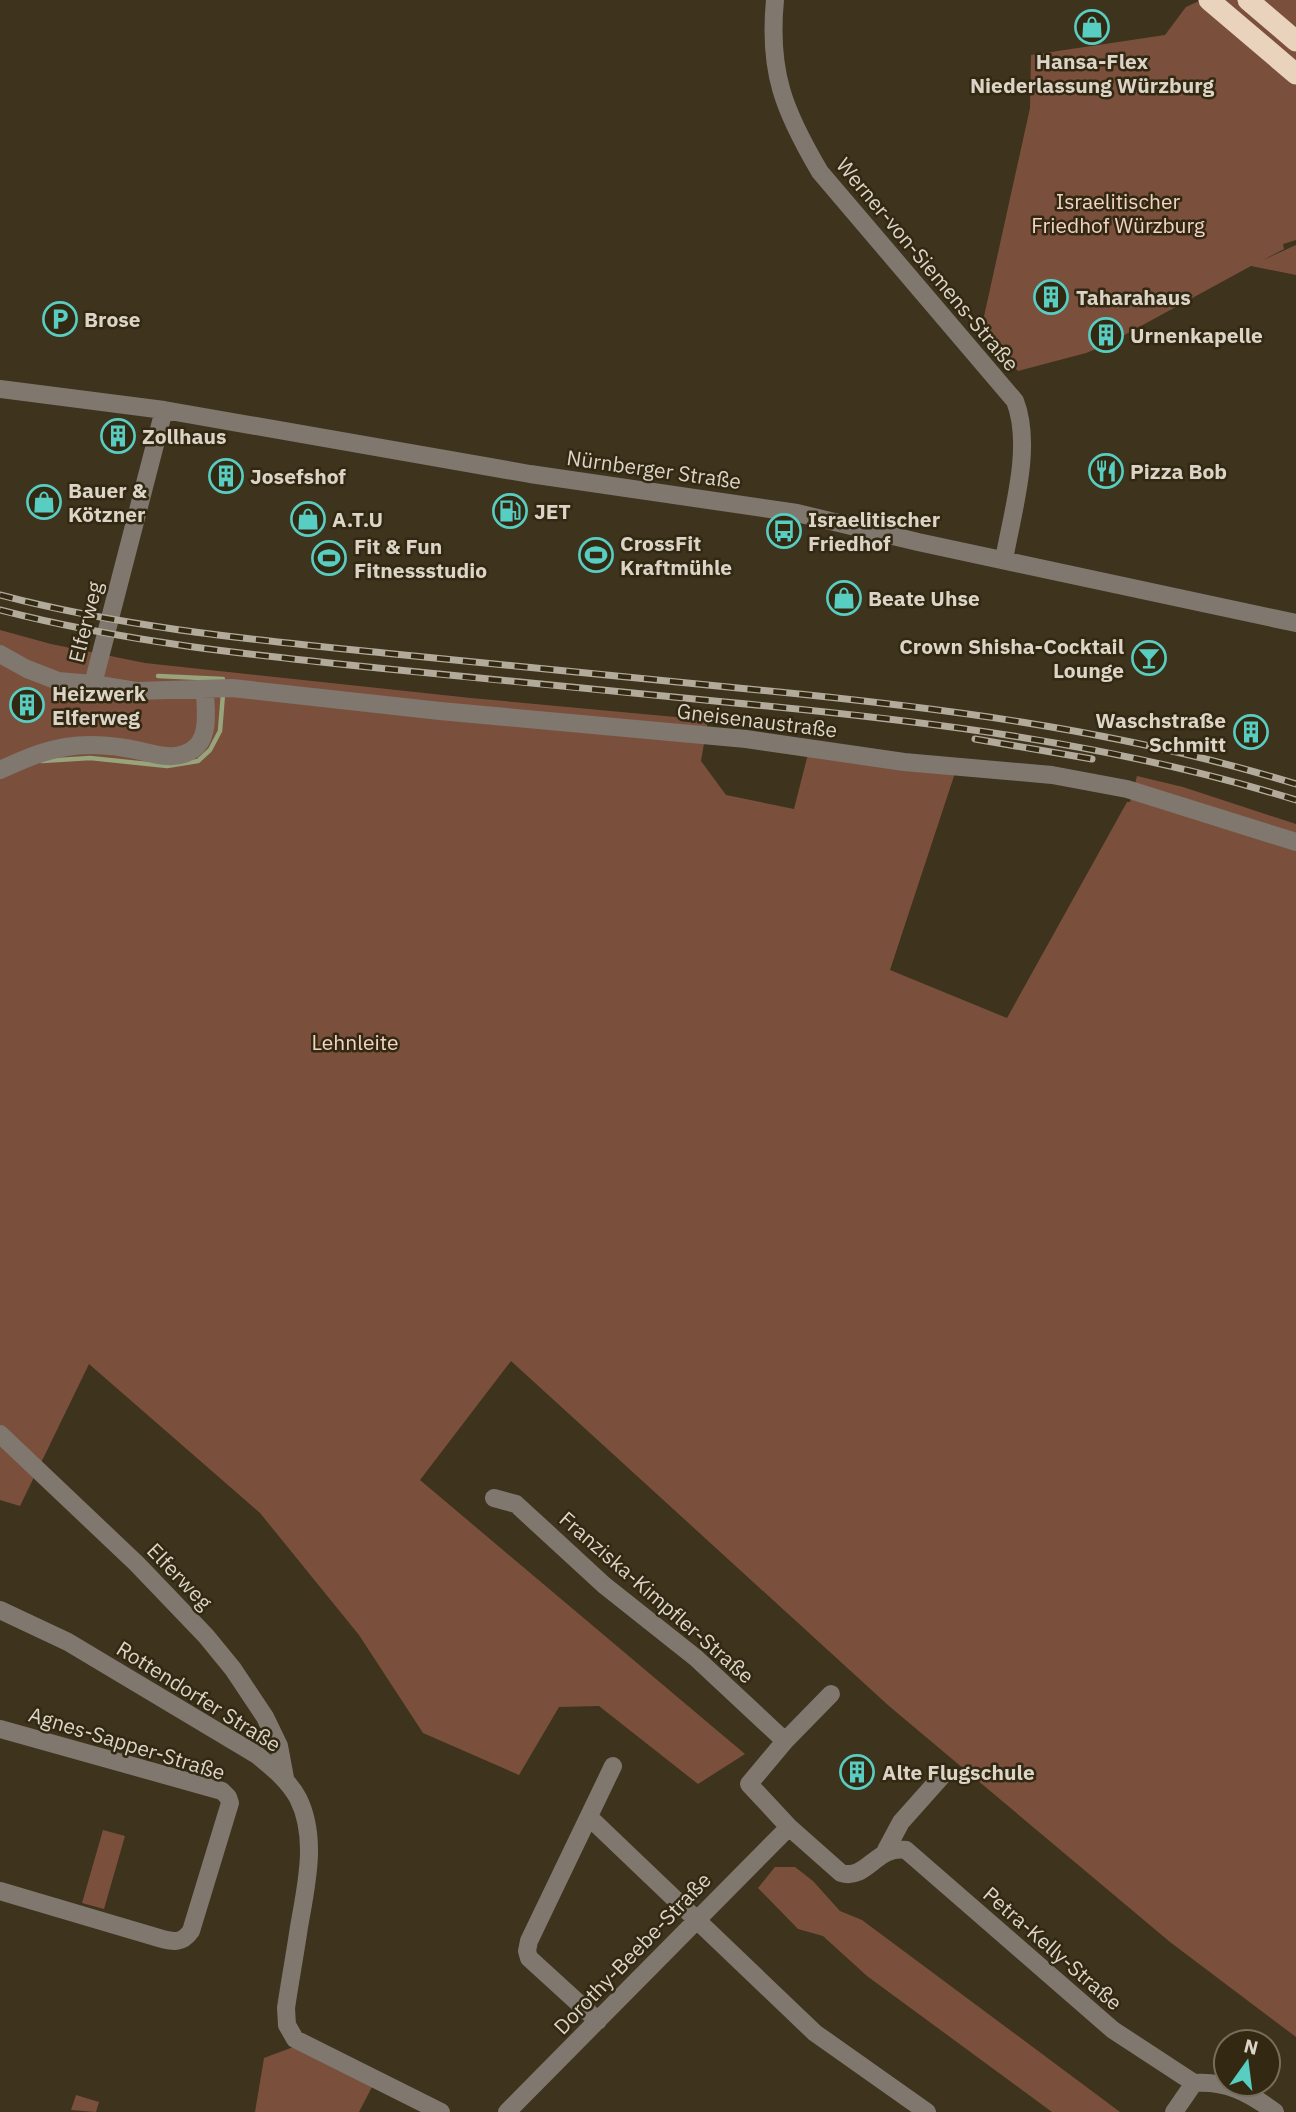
<svg xmlns="http://www.w3.org/2000/svg" width="1296" height="2112" viewBox="0 0 1296 2112" font-family="'IBM Plex Sans',sans-serif">
	<style>
		.green { fill: #7a503d }
		.lines { fill: none; stroke-linecap: round; stroke-linejoin: round }
		.stream { stroke: #98a47c; stroke-width: 4.5 }
		.minor { stroke: #80776e; stroke-width: 18 }
		.highway { stroke: #ead3bd; stroke-width: 21 }
		.rail-casing { stroke: #b2aa9b; stroke-width: 7 }
		.rail { stroke: #332913; stroke-width: 4.5; stroke-dasharray: 13; stroke-linecap: butt }
		.labels { text-anchor: middle; dominant-baseline: central; stroke-width: 5; stroke-linejoin: round; paint-order: stroke }
		.poi-label { font-size: 21px; font-weight: bold; fill: #dbd4c7; stroke: #332913; text-anchor: start }
		.park-label { font-size: 21px; fill: #f4d3c4; stroke: #332913 }
		.street-label { font-size: 21px; fill: #dbd4c7; stroke: #332913 }
	</style>
	<rect width="100%" height="100%" fill="#3e331d"/>
	<path class="green" d="M1201 0H1296V240L1283 244 1284 249 1263 260 1296 245V275L1251 266 1106 345 1086 353 1018 371 981 330 1030 108 1031 55 1165 35 1186 7Z
		M0 630 51 644 145 663 471 698 708 720 701 761 726 795 794 809 808 754 955 773 890 970 1007 1018 1127 802H1130L1137 776 1183 787 1296 824V2037L1170 1942 889 1706 511 1361 420 1480 745 1754 698 1784 599 1706 559 1707 519 1775 423 1733 359 1635 260 1513 89 1364 20 1506 0 1500Z
		M103 1830 125 1836 104 1909 82 1903Z
		M775 1867H795L813 1881 840 1911 862 1920 1120 2112H1052L867 1976 823 1936 798 1929 758 1888Z
		M296 2046 373 2085 359 2112H255L264 2058Z
		M76 2095 99 2102 96 2112 71 2110Z"/>
	<g class="lines">
		<path class="stream" d="M158 676 223 679V685
			M42 761 90 758 167 766 198 761 210 750 220 731 223 694"/>
		<path class="minor" d="M775 0C768 72 784 111 820 172L1015 401C1033 447 1012 513 1004 560
			M0 389 164 410 530 474 797 513 918 542 1296 623
			M0 654 27 669 58 681 93 684 136 691 232 688 440 711 746 739 904 762 1052 775 1127 789 1296 842
			M93 684 164 410
			M0 770C22 760 42 751 66 747 84 744 106 745 125 748 149 751 176 766 197 746 210 732 205 707 205 689
			M0 1434 137 1564 206 1636 233 1669 265 1717 279 1746 285 1778
			M494 1498 516 1504 604 1585 696 1658 785 1741 749 1784 789 1827 841 1873C867 1881 876 1845 906 1850L1113 2030 1194 2083
			M0 1610 68 1642 257 1755C273 1768 288 1780 298 1798 318 1838 306 1886 299 1927 295 1954 290 1981 286 2008L287 2025 295 2039 441 2112
			M0 1729 222 1791 228 1797 230 1803 191 1931C182 1944 173 1942 159 1938L0 1891
			M785 1741 831 1694
			M589 1817 815 2033 927 2112
			M886 1850 901 1822 942 1776
			M598 2021 529 1958 527 1951 529 1941 613 1766
			M1194 2083C1227 2081 1248 2092 1275 2112
			M507 2112 789 1827
			M1174 2112 1194 2083"/>
		<path class="highway" d="M1209 0 1296 74
			M1248 0 1296 41"/>
		<g class="rail-casing">
			<path id="rail" d="M0 595C125 628 256 640 384 653 502 665 620 676 738 688 927 706 1114 728 1296 784
				M0 610C123 642 251 655 378 668 493 680 609 691 725 702 918 720 1110 742 1296 800
				M975 739 1092 759"/>
		</g>
		<use href="#rail" class="rail"/>
	</g>
	<defs>
		<g id="shop-ring" transform="scale(1.75)"><circle r="9.5" fill="#332913" stroke="#57cec1" stroke-width="1.5"/><path d="M-5-2.5h2.3a2.7 3.5 0 0 1 5.4 0H5L5.5 6h-11ZM-1.5-2.5h3a1.5 2.3 0 0 0-3 0Z" fill="#57cec1"/></g>
		<g id="building-ring" transform="scale(1.75)"><circle r="9.5" fill="#332913" stroke="#57cec1" stroke-width="1.5"/><path d="M-4-6H4V6H1V3H-1V6H-4ZM-2.5-4.3h1.7v1.8h-1.7ZM.8-4.3h1.7v1.8H.8ZM-2.5-1h1.7V.8h-1.7ZM.8-1h1.7V.8H.8Z" fill="#57cec1"/></g>
		<g id="parking-ring" transform="scale(1.75)"><circle r="9.5" fill="#332913" stroke="#57cec1" stroke-width="1.5"/><path d="M-3.5-5.5H1a3.5 3.5 0 0 1 0 7H-1V5.5H-3.5ZM-1-3.4V-.6H.8a1.4 1.4 0 0 0 0-2.8Z" fill="#57cec1"/></g>
		<g id="restaurant-ring" transform="scale(1.75)"><circle r="9.5" fill="#332913" stroke="#57cec1" stroke-width="1.5"/><path d="M-5-6h1v4h1v-4h1v4h1v-4h1v5L-1.5 .5V6h-2V.5L-5-1ZM5-6V6H3V1.5H1.5Q1.5-4 5-6Z" fill="#57cec1"/></g>
		<g id="fuel-ring" transform="scale(1.75)"><circle r="9.5" fill="#332913" stroke="#57cec1" stroke-width="1.5"/><path d="M-5.5-6h7V0h2V4h1.3V-2.5L3-4.5l.8-.8L6-3V5H2.5V1h-1V6h-7ZM-4.2-4.7v3.2H.2V-4.7Z" fill="#57cec1"/></g>
		<g id="bus-ring" transform="scale(1.75)"><circle r="9.5" fill="#332913" stroke="#57cec1" stroke-width="1.5"/><path d="M-5-6H5V4H4V6H2V4H-2V6H-4V4H-5ZM-3.5-4V0h7V-4ZM-3.5 1.2v1.5H-2V1.2ZM2 1.2v1.5H3.5V1.2Z" fill="#57cec1"/></g>
		<g id="stadium-ring" transform="scale(1.75)"><circle r="9.5" fill="#332913" stroke="#57cec1" stroke-width="1.5"/><path d="M0-5a6.5 5 0 1 0 0 10a6.5 5 0 1 0 0-10ZM-3.5-1.8h7v3.6h-7Z" fill="#57cec1"/></g>
		<g id="bar-ring" transform="scale(1.75)"><circle r="9.5" fill="#332913" stroke="#57cec1" stroke-width="1.5"/><path d="M-6-5H6L.8 .8V4.5H3.5V6h-7V4.5H-.8V.8Z" fill="#57cec1"/></g>
	</defs>
	<g fill-rule="evenodd">
		<use href="#shop-ring" x="1092" y="27"/>
		<use href="#building-ring" x="1051" y="297"/>
		<use href="#parking-ring" x="60" y="319"/>
		<use href="#building-ring" x="1106" y="335"/>
		<use href="#building-ring" x="118" y="436"/>
		<use href="#restaurant-ring" x="1106" y="471"/>
		<use href="#building-ring" x="226" y="476"/>
		<use href="#shop-ring" x="44" y="502"/>
		<use href="#fuel-ring" x="510" y="511"/>
		<use href="#shop-ring" x="308" y="519"/>
		<use href="#bus-ring" x="784" y="531"/>
		<use href="#stadium-ring" x="596" y="555"/>
		<use href="#stadium-ring" x="329" y="558"/>
		<use href="#shop-ring" x="844" y="598"/>
		<use href="#bar-ring" x="1149" y="658"/>
		<use href="#building-ring" x="27" y="705"/>
		<use href="#building-ring" x="1251" y="732"/>
		<use href="#building-ring" x="857" y="1772"/>
	</g>
	<g class="labels">
		<g class="poi-label">
			<text x="1092" y="61" text-anchor="middle">Hansa-Flex<tspan x="1092" dy="24">Niederlassung Würzburg</tspan></text>
			<text x="1076" y="297">Taharahaus</text>
			<text x="84" y="319">Brose</text>
			<text x="1130" y="335">Urnenkapelle</text>
			<text x="142" y="436">Zollhaus</text>
			<text x="1130" y="471">Pizza Bob</text>
			<text x="250" y="476">Josefshof</text>
			<text x="68" y="490">Bauer &amp;<tspan x="68" dy="24">Kötzner</tspan></text>
			<text x="534" y="511">JET</text>
			<text x="332" y="519">A.T.U</text>
			<text x="808" y="519">Israelitischer<tspan x="808" dy="24">Friedhof</tspan></text>
			<text x="620" y="543">CrossFit<tspan x="620" dy="24">Kraftmühle</tspan></text>
			<text x="354" y="546">Fit &amp; Fun<tspan x="354" dy="24">Fitnessstudio</tspan></text>
			<text x="868" y="598">Beate Uhse</text>
			<text x="1124" y="646" text-anchor="end">Crown Shisha-Cocktail<tspan x="1124" dy="24">Lounge</tspan></text>
			<text x="52" y="693">Heizwerk<tspan x="52" dy="24">Elferweg</tspan></text>
			<text x="1226" y="720" text-anchor="end">Waschstraße<tspan x="1226" dy="24">Schmitt</tspan></text>
			<text x="882" y="1772">Alte Flugschule</text>
		</g>
		<g class="park-label">
			<text x="1118" y="201">Israelitischer<tspan x="1118" dy="24">Friedhof Würzburg</tspan></text>
			<text x="355" y="1042">Lehnleite</text>
		</g>
		<g class="street-label">
			<text transform="translate(928 264) rotate(50)">Werner-von-Siemens-Straße</text>
			<text transform="translate(654 469) rotate(8)">Nürnberger Straße</text>
			<text transform="translate(85 622) rotate(-76)">Elferweg</text>
			<text transform="translate(757 720) rotate(7)">Gneisenaustraße</text>
			<text transform="translate(180 1576) rotate(46)">Elferweg</text>
			<text transform="translate(657 1597) rotate(41)">Franziska-Kimpfler-Straße</text>
			<text transform="translate(199 1696) rotate(32)">Rottendorfer Straße</text>
			<text transform="translate(127 1743) rotate(17)">Agnes-Sapper-Straße</text>
			<text transform="translate(1053 1948) rotate(41)">Petra-Kelly-Straße</text>
			<text transform="translate(632 1953) rotate(-46)">Dorothy-Beebe-Straße</text>
		</g>
	</g>
	<g transform="translate(1247 2063) rotate(14)"><circle r="33" fill="#332913" stroke="#766d5b" stroke-width="2"/>
	<path d="M0-5L12 26L0 18L-12 26Z" fill="#57cec1"/>
	<text y="-10" font-size="19" font-weight="bold" text-anchor="middle" fill="#dbd4c7">N</text>
	</g>
</svg>
